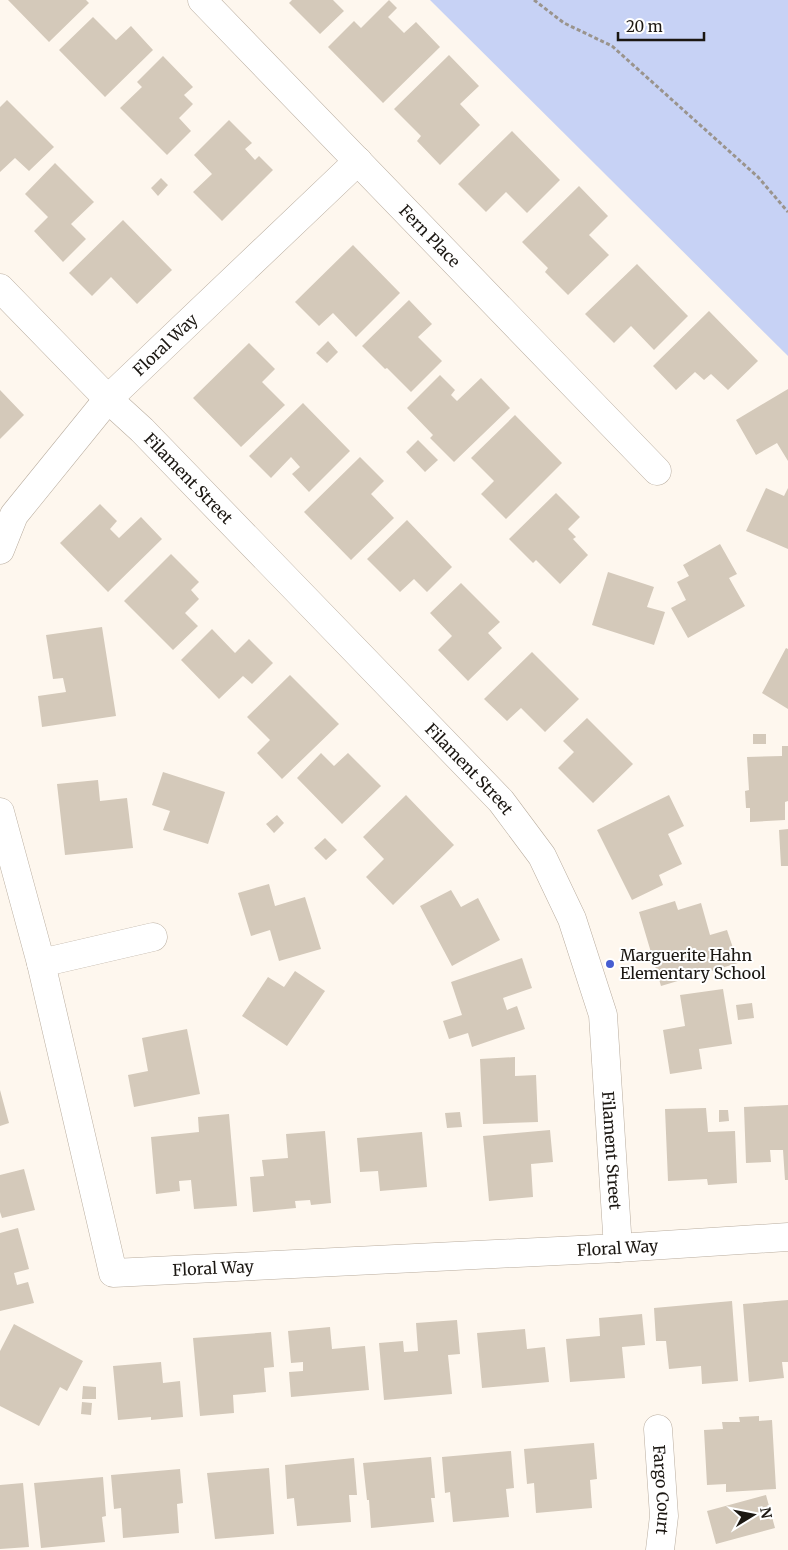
<svg xmlns="http://www.w3.org/2000/svg" width="788" height="1550" viewBox="0 0 788 1550" font-family="Merriweather,serif">
	<style>
		.green { fill: #c7d2f5 }
		.building { fill: #d4c9ba }
		.lines { fill: none; stroke-linecap: round; stroke-linejoin: round }
		.street-casing { stroke: #b9ad9f; stroke-width: 29 }
		.path { stroke: #9a948d; stroke-width: 3; stroke-dasharray: 4 2.5; stroke-linecap: butt }
		.street { stroke: #fff; stroke-width: 28 }
		.poi-dot { fill: #465dd1; stroke: #fff; stroke-width: 2 }
		.labels { text-anchor: middle; dominant-baseline: central; stroke-width: 4; stroke-linejoin: round; paint-order: stroke }
		.street-label { font-size: 16px; fill: #1b1712; stroke: #fff }
		.poi-label { font-size: 16px; fill: #1b1712; stroke: #fff; text-anchor: start }
	</style>
	<rect width="100%" height="100%" fill="#fef7ee"/>
	<path class="green" d="M430 0H788V356Z"/>
	<path class="building" d="M8 0H86L89 3 49 42Z
		M292 0H333L344 11 320 34 289 3Z
		M389 0 397 8 388 17 404 33 416 22 440 47 383 103 328 47 354 21 361 28Z
		M93 17 116 40 131 26 153 50 105 97 59 50Z
		M449 55 479 86 460 104 480 125 440 165 417 141 421 136 394 109Z
		M163 56 193 87 184 95 193 104 179 118 191 131 167 155 120 108 142 87 137 82Z
		M7 100 54 147 29 171 15 158 0 172V107Z
		M229 120 252 143 245 149 255 160 259 156 273 170 222 221 193 192 212 174 194 155Z
		M512 131 560 180 527 213 506 192 486 212 458 184Z
		M55 163 94 202 71 224 86 239 63 262 34 231 48 217 25 194Z
		M161 178 168 185 158 196 151 188Z
		M579 186 608 216 589 235 609 255 568 295 545 272 548 268 522 242Z
		M123 220 172 270 137 304 111 277 92 296 69 273Z
		M353 245 400 293 356 337 333 313 319 326 295 302Z
		M637 264 688 316 654 350 631 326 614 343 585 314Z
		M409 300 432 324 418 337 442 361 411 392 387 368 385 369 362 346Z
		M709 311 758 361 728 390 711 374 704 380 695 372 676 390 653 366Z
		M328 341 338 352 327 363 316 353Z
		M249 343 275 369 262 382 285 405 241 447 193 398Z
		M440 375 455 390 451 395 457 401 481 378 510 408 454 462 430 438 433 435 407 408Z
		M788 389V461L777 443 756 455 736 420Z
		M0 390 24 415 0 439Z
		M303 403 350 451 309 492 292 474 300 467 291 457 271 478 249 456Z
		M515 415 562 463 506 519 481 494 494 481 471 458Z
		M418 440 438 460 425 472 406 452Z
		M360 457 384 481 371 494 394 518 351 560 304 512Z
		M766 488 784 496 788 488V549L746 531Z
		M556 493 580 517 568 529 576 537 573 539 588 555 560 584 536 560 533 563 509 539Z
		M100 504 117 521 110 529 119 538 141 517 162 539 108 592 60 543Z
		M407 520 452 567 427 592 414 579 400 592 367 559Z
		M720 544 737 574 729 578 745 606 688 638 671 608 686 600 677 582 689 576 683 565Z
		M171 554 199 582 191 590 199 599 185 613 198 626 173 650 124 601Z
		M608 572 654 587 647 607 665 612 654 645 592 625Z
		M461 583 500 622 488 633 502 648 468 681 438 650 452 636 430 613Z
		M102 627 116 716 42 727 38 696 66 692 63 678 53 679 46 635Z
		M212 629 235 653 249 639 273 663 252 684 243 676 219 699 181 660Z
		M786 648 788 649V709L762 693Z
		M532 652 579 699 545 732 521 708 507 721 484 699Z
		M290 675 339 724 282 779 257 753 270 740 247 717Z
		M587 718 633 764 593 803 558 768 574 752 563 741Z
		M753 734H766V744H753Z
		M782 746H788V801L785 802V820L750 822V808H746L745 791 749 790 747 757 782 756Z
		M321 753 334 766 348 753 381 786 342 824 297 778Z
		M163 772 225 792 208 844 163 830 170 811 152 805Z
		M98 780 100 801 127 798 133 848 65 855 57 784Z
		M406 795 454 845 393 905 366 877 384 859 363 837Z
		M669 795 684 826 668 834 682 864 659 875 663 885 632 900 597 830Z
		M277 815 284 823 274 833 266 824Z
		M788 829V866H781L779 830Z
		M325 838 337 850 326 860 314 848Z
		M269 884 275 906 305 897 321 949 279 961 270 930 251 936 238 893Z
		M451 890 461 907 478 898 500 940 452 966 420 906Z
		M675 901 678 910 701 903 710 935 727 930 738 963 661 986 639 912Z
		M522 958 532 988 503 998 507 1010 517 1006 525 1029 472 1047 468 1033 449 1039 443 1021 462 1015 451 982Z
		M295 971 325 991 287 1046 242 1016 268 977 284 987Z
		M723 989 732 1044 699 1049 702 1069 670 1074 663 1030 685 1026 680 995Z
		M752 1003 754 1018 738 1020 736 1005Z
		M187 1029 200 1094 134 1107 128 1075 148 1071 142 1038Z
		M515 1057V1076L536 1075 538 1122 483 1124 480 1059Z
		M0 1090 9 1123 0 1126Z
		M788 1105V1180H785L783 1150H770L771 1162 746 1163 744 1107Z
		M706 1108 708 1132 735 1131 737 1183 708 1185 707 1179 668 1181 665 1109Z
		M719 1110H728L729 1121 719 1122Z
		M460 1112 462 1127 447 1128 445 1113Z
		M229 1114 237 1206 194 1209 191 1180 179 1181 180 1191 156 1194 151 1137 199 1132 198 1117Z
		M550 1130 553 1162 531 1164 533 1197 489 1201 483 1136Z
		M325 1131 331 1203 311 1205 310 1200 295 1201 296 1208 253 1212 250 1177 264 1176 262 1160 288 1158 286 1134Z
		M422 1132 427 1187 380 1191 378 1171 360 1172 357 1138Z
		M24 1169 35 1210 2 1218 0 1212V1175Z
		M18 1228 29 1269 14 1273 17 1285 28 1282 34 1303 0 1311V1233Z
		M788 1300V1362H782L784 1378 749 1382 743 1304Z
		M732 1301 738 1381 702 1384 701 1366 669 1369 666 1341H656L654 1308Z
		M642 1314 645 1345 622 1347 625 1378 570 1382 566 1339 600 1336 599 1318Z
		M457 1320 460 1354 448 1355 452 1394 384 1400 379 1343 403 1341 404 1352 418 1351 416 1323Z
		M14 1324 83 1361 67 1391 60 1387 39 1426 0 1406V1351Z
		M330 1327 332 1349 365 1346 369 1390 291 1397 289 1372 303 1371V1362L291 1363 288 1331Z
		M525 1329 527 1349 545 1347 549 1382 482 1388 477 1333Z
		M271 1332 274 1367 264 1368 266 1392 233 1395 234 1413 200 1416 193 1338Z
		M161 1362 163 1383 180 1381 183 1417 151 1420V1417L118 1420 113 1366Z
		M83 1386 96 1387V1399H82Z
		M82 1402 92 1403 91 1415 81 1414Z
		M759 1416V1421L772 1420 776 1489 726 1492V1484L707 1485 704 1430 723 1429 722 1422H740L739 1417Z
		M594 1443 597 1479 590 1480 592 1508 536 1513 534 1483 527 1484 524 1449Z
		M511 1451 514 1488 506 1489 509 1517 453 1522 450 1492 445 1493 442 1457Z
		M431 1457 435 1498H431L434 1522 371 1528 369 1500H367L363 1463Z
		M354 1458 357 1495H349L351 1522 297 1526 294 1498 287 1499 285 1465Z
		M269 1468 274 1534 215 1539 207 1473Z
		M180 1469 183 1503 177 1504 179 1533 123 1538 121 1508 114 1509 111 1475Z
		M103 1477 106 1516 102 1517 105 1542 41 1548 34 1483Z
		M23 1483 29 1547 0 1549V1485Z
		M766 1495 775 1528 716 1544 707 1511Z"/>
	<g class="lines">
		<g class="street-casing">
			<g id="street">
				<path id="s1" d="M202 0 657 471"/>
				<path id="s2" d="M0 288 108 399 142 430 501 801 542 856 572 919 603 1015 618 1248"/>
				<path id="s3" d="M0 550 14 515 108 399 358 161"/>
				<path id="s4" d="M0 812 41 963 113 1273 618 1248 788 1237"/>
				<path d="M41 963 153 937"/>
				<path id="s5" d="M658 1429 664 1516 660 1550"/>
			</g>
		</g>
		<path class="path" d="M534 0 564 23 612 46 758 177 788 212"/>
		<use href="#street" class="street"/>
	</g>
	<circle class="poi-dot" cx="610" cy="964" r="5"/>
	<g class="labels">
		<g class="street-label">
			<text stroke="none"><textPath href="#s1" startOffset="328">Fern Place</textPath></text>
			<text stroke="none"><textPath href="#s3" startOffset="266">Floral Way</textPath></text>
			<text stroke="none"><textPath href="#s2" startOffset="268">Filament Street</textPath></text>
			<text stroke="none"><textPath href="#s2" startOffset="672">Filament Street</textPath></text>
			<text stroke="none"><textPath href="#s2" startOffset="1092">Filament Street</textPath></text>
			<text stroke="none"><textPath href="#s4" startOffset="980">Floral Way</textPath></text>
			<text stroke="none"><textPath href="#s4" startOffset="575">Floral Way</textPath></text>
			<text stroke="none"><textPath href="#s5" startOffset="61">Fargo Court</textPath></text>
		</g>
		<g class="poi-label">
			<text x="620" y="955">Marguerite Hahn<tspan x="620" dy="18">Elementary School</tspan></text>
		</g>
	</g>
	<g transform="translate(753 1515) rotate(80)" stroke="#ffffff" stroke-width="4" paint-order="stroke">
	<path d="M0-4L9 19L0 12L-9 19Z" fill="#1b1712"/>
	<text y="-8" font-size="14" font-weight="bold" text-anchor="middle" fill="#1b1712">N</text>
	</g>
	<path d="M618 32v8h86v-8" fill="none" stroke="#1b1712" stroke-width="2.5"/>
	<text x="626" y="32" font-size="15" fill="#1b1712" stroke="#ffffff" stroke-width="4" paint-order="stroke">20 m</text>
</svg>
